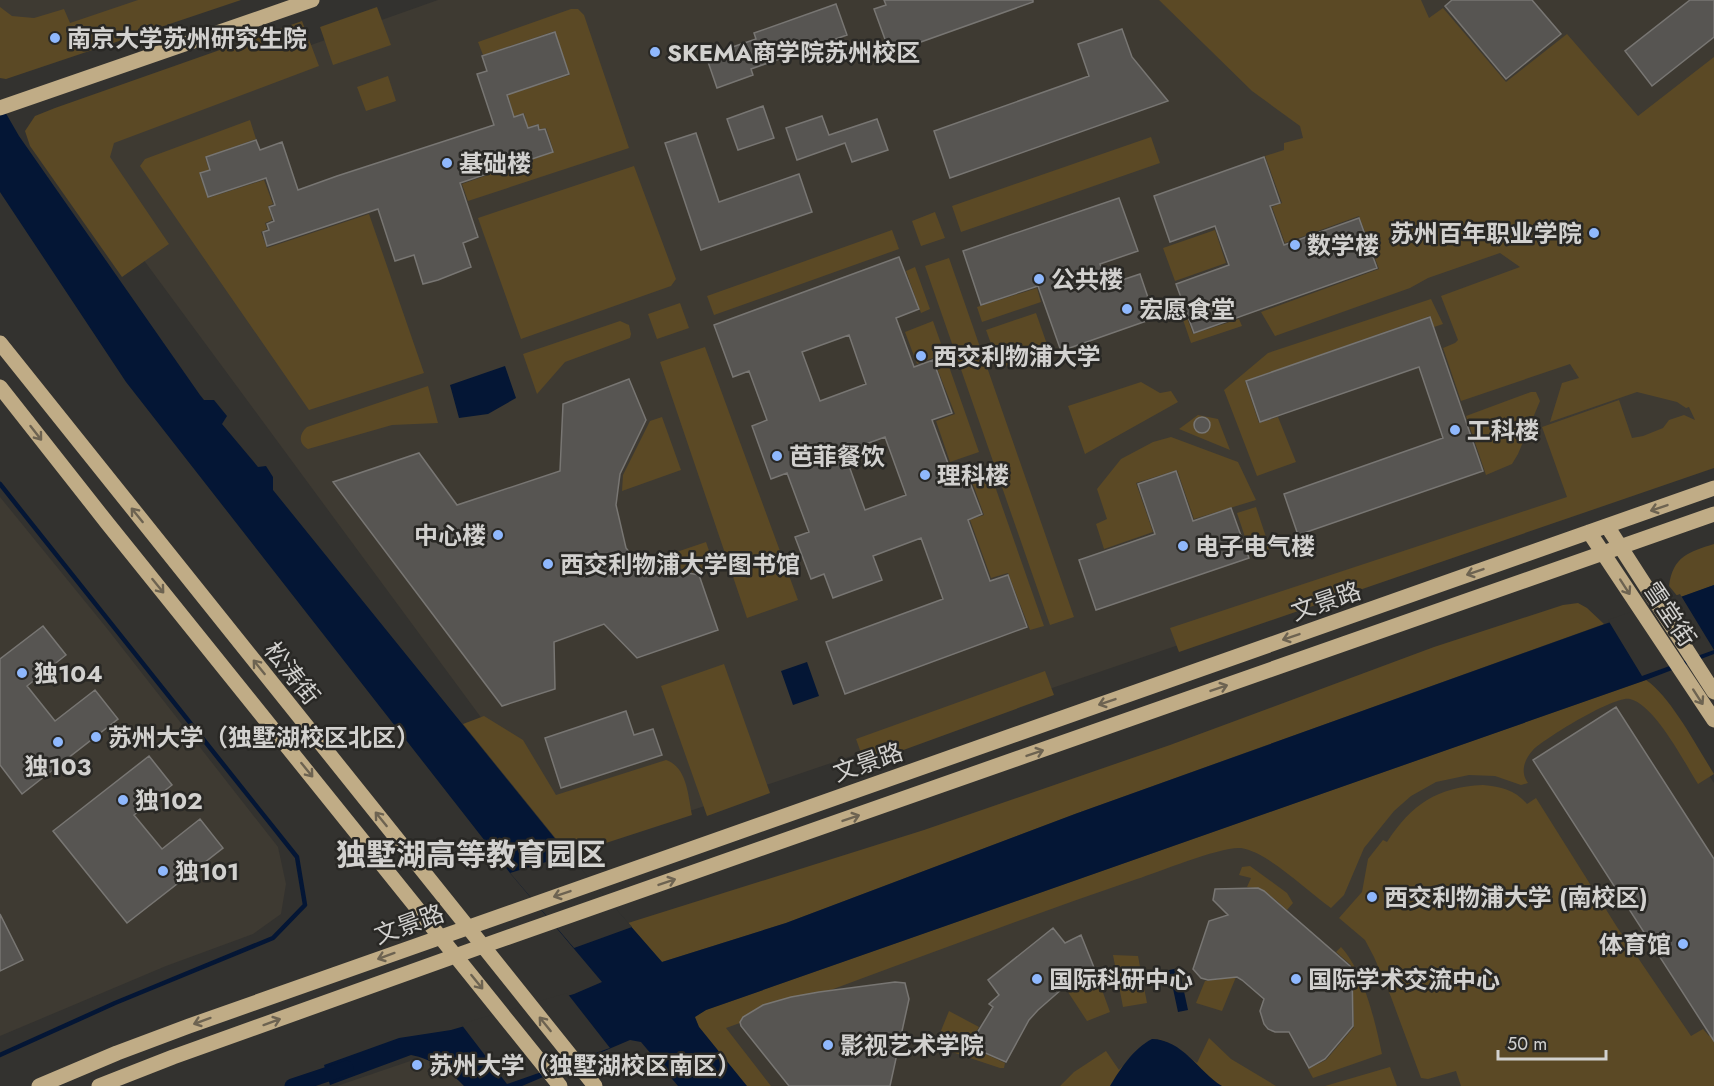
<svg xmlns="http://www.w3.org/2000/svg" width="1714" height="1086" viewBox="0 0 1714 1086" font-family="Jost,'Noto Sans SC',sans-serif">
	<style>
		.built { fill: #3e3a32 }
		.green { fill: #5b4925 }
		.water { fill: #041635 }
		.pier { fill: #33322f }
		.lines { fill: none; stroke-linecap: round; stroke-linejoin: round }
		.stream { stroke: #041635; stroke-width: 4.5 }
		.canal { stroke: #041635; stroke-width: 15 }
		.building { fill: #575552; stroke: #787673; stroke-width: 1.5; fill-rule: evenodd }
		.major { stroke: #c0ac86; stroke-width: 15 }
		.oneway { stroke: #6d6351 }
		.poi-dot { fill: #8fb8fd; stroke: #292825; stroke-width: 2 }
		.labels { text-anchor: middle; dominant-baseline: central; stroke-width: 5; stroke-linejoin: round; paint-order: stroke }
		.poi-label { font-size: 24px; font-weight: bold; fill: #d2d1cf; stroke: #292825; text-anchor: start }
		.street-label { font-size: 24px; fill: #d2d1cf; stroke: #292825 }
		.district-label { font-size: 30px; font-weight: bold; fill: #d2d1cf; stroke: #292825 }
	</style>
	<rect width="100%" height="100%" fill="#33322f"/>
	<path class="built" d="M0 0H219L0 76Z
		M438 0H1714V463L578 849 84 179 99 120Z
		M0 497 105 626 278 847 286 884 281 914 253 934 166 966 0 1036Z
		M1646 680 1714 783V1086H767L706 1010Z
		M422 1057 454 1074 464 1086H337Z"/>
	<path class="green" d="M138 0H241L6 79 0 78V7L12 16 34 18 64 9 70 23Z
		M1159 0H1421L1429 18 1443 8 1506 82 1567 34 1638 116 1714 57V468L1179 652 1170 628 1567 497 1542 427 1619 400 1632 438 1643 436 1663 428 1669 420 1684 415 1695 420 1689 407 1686 408 1677 402 1637 392 1550 422 1562 383 1579 378 1570 364 1461 401 1443 348 1455 343 1458 340 1441 296 1520 267 1500 253 1428 278 1410 288 1275 336 1261 312 1379 269 1359 216 1285 243 1272 207 1282 203 1265 156 1284 150V143L1303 138 1300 126 1252 91Z
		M377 7 391 45 333 65 320 27Z
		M571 9H578L584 15 629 148 468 201 462 184 554 152 546 128 540 129 538 124 528 127 524 113 514 116 508 95 570 75 555 31 483 55 478 42Z
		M302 21 319 66 114 143 110 157 169 244 122 277 30 146 25 131 35 116 55 108Z
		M388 76 396 101 366 111 357 87Z
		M250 120 256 139 205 157 209 170 199 173 208 198 264 180 273 204 268 206 272 220 265 223 267 229 261 232 267 248 369 214 424 373 309 410 140 166 145 159Z
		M1151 137 1160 163 961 232 952 206Z
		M634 166 676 279 671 286 521 339 478 218Z
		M935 212 945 238 921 246 912 221Z
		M892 230 899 249 714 315 707 296Z
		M1215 230 1226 263 1175 281 1163 248Z
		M949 258 1074 617 1050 625 925 266Z
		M915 267 930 309 921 313 906 271Z
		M1037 288 1041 302 982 322 977 307Z
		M1431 299 1443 324 1434 327 1430 316 1245 381 1259 423 1278 417 1296 462 1257 476 1224 390 1268 353Z
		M680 303 689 328 657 339 648 314Z
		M1184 310 1193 334 1239 319 1242 326 1191 343 1180 311Z
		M1036 313 1049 350 1000 368 986 330Z
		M620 321 629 325 631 334 630 338 565 362 537 394 523 354Z
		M933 321 979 452 950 462 936 421 955 414 933 358 917 364 905 332Z
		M705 347 798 600 747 618 660 362Z
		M1141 382 1160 393 1171 391 1178 402 1085 454 1068 406Z
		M428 386 438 423 392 425 308 449C299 444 298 435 307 427Z
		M1531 392H1536L1540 401 1518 454 1512 464 1486 475 1466 416Z
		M1198 415 1218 419 1230 450 1179 429Z
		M662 417 681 470 622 491 623 475 650 421Z
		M1171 437 1238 462 1256 500 1194 519 1177 470 1136 483 1153 532 1104 549 1096 524 1107 519 1097 489 1121 459 1153 442Z
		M990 472 1044 626 1030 630 1008 573 991 578 970 520 984 515 971 479Z
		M1256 507 1270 549 1251 555 1237 513Z
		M706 542 715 568 699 573 650 561Z
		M1714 544V585L1679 598 1669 586C1673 556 1689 552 1714 544Z
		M1578 603 1587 608 1604 624 1075 814 786 923 662 962 628 923 924 830 1170 745 1434 647 1563 605Z
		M724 664 770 793 707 816 661 686Z
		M1045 671 1054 695 865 764 856 739Z
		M1646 680C1671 697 1697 747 1714 774L1698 784C1684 762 1655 705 1630 699 1615 695 1545 738 1533 750 1524 760 1520 772 1528 783L1521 785 1495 776 1469 775 1436 782 1411 796 1394 811 1364 848 1344 895 1331 908C1307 891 1268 852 1241 848 1222 846 1158 872 1137 879 999 926 863 979 726 1028L771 1086H746L699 1027 694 1017 706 1010Z
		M484 716 523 740 556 795 666 760C687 767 688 795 692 815L569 855 463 724Z
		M1483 785C1502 787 1515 790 1527 804L1536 798 1617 927 1691 1036 1703 1029 1709 1036 1714 1033V1086H1461L1456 1071 1428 1079 1421 1078 1391 997 1374 957 1365 940 1339 918 1362 892 1368 859 1383 840 1387 842C1412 804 1437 787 1483 785Z
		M1250 866 1287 893 1293 903 1287 910C1274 899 1265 888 1247 887L1251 878 1239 875 1242 867Z
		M1341 947C1364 972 1375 1021 1382 1054L1313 1078 1308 1069 1326 1060 1354 1027 1352 970 1351 965 1336 952Z
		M1113 955 1138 956 1147 1003 1123 1007Z
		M1097 976 1110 1012 1087 1021 1066 989 1079 982Z
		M1236 977 1222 1011 1196 1003 1205 981Z
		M949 1011 979 1027 968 1046 1005 1063 1004 1068H1000L940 1048 938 1038Z
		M1209 1038 1231 1059 1276 1086H1060L1074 1072 1106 1051 1119 1070C1156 1031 1154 1030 1197 1063Z
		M1390 1067 1397 1086H1325Z"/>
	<path class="water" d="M0 103 19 136 200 395 204 400H214L227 416 222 424 258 467 266 466 273 477V490L565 851 662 962 786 923 1075 814 1714 585V654L1646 680 706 1010 695 1017 699 1027 747 1086H678L641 1042 630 1040 522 1086H464C450 1071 432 1059 411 1055L330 1085 324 1065 399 1038 451 1030 574 994 602 982 510 873 126 382 0 192Z
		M505 366 516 398 488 414 459 418 450 385Z
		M807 662 819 696 793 705 781 671Z
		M1179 968 1188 1010 1178 1012 1169 970Z
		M1152 1039C1182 1039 1199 1072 1222 1086H1110C1120 1069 1134 1048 1152 1039Z"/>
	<path class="pier" d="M1680 594 1714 650 1642 676 1608 620Z
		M569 855 632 927 574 948 510 873Z
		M567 993 610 1048 507 1084 461 1024Z"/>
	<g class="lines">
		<path class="stream" d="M0 484 297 857 305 905 273 938 115 1003 0 1055"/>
		<path class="canal" d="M292 1086 346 1068"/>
	</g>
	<path class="building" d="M884 0H1033V2L890 53 874 9 886 5Z
		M1452 0H1532L1561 34 1506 79 1445 6Z
		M1690 0H1714V37L1652 86 1625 51Z
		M836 4 847 35 751 69 753 75 717 88 706 56 756 39 754 33Z
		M1122 29 1132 57 1168 101 950 178 934 131 1089 76 1078 44Z
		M555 32 569 74 507 95 514 117 523 114 528 128 538 125 539 130 545 129 553 152 460 183 478 237 463 243 471 267 438 280 423 284 414 255 395 261 378 209 267 246 263 232 269 230 267 224 274 221 269 207 275 205 266 178 208 197 200 173 210 170 206 157 256 140 260 150 282 142 298 190 337 176 494 125 477 74 487 71 482 56Z
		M763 106 774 138 738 150 727 119Z
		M822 116 829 135 877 119 888 150 852 162 845 143 797 160 786 128Z
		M696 133 719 202 799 174 812 212 701 250 665 143Z
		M1264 157 1280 203 1270 206 1284 245 1359 218 1377 268 1194 333 1176 284 1229 265 1215 226 1170 242 1154 196Z
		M1119 198 1138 251 1100 264 1107 285 1140 274 1155 318 1061 351 1038 286 981 305 963 251Z
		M899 257 919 309 896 318 914 367 933 360 952 413 932 420 953 477 966 472 982 514 968 520 990 581 1008 575 1027 627 845 694 826 642 943 599 921 538 873 556 882 580 833 598 824 574 811 579 795 537 809 532 787 473 771 479 752 426 767 420 749 371 733 377 714 325ZM849 335 866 384 820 401 802 352ZM885 437 906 495 865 510 844 452Z
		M1430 317 1483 471 1298 535 1284 494 1443 438 1419 367 1260 422 1246 381Z
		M629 379 646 420 620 474 616 505 626 548 639 564 699 575 718 630 637 658 604 624 554 642 555 689 502 706 333 482 419 453 457 505 560 471 563 404Z
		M1194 425a8 8 0 1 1 16 0a8 8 0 1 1-16 0Z
		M1176 471 1193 521 1231 508 1249 558 1096 610 1079 560 1155 534 1138 484Z
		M43 626 66 655 27 686 55 721 95 690 118 719 22 794 0 765V659Z
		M1616 707 1714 859V1041L1533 760Z
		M626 711 634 735 653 729 662 755 561 788 545 738Z
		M149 756 172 785 134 815 162 849 200 819 223 848 127 923 53 831Z
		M1258 888 1264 891 1350 966 1352 970 1353 1026 1325 1059 1309 1068 1289 1032H1275L1268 1029 1264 1024 1260 1011 1264 999 1242 980 1237 977 1208 980 1201 978 1193 969 1209 921 1228 915 1213 900 1215 889Z
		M0 914 23 960 0 971Z
		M1053 928 1065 943 1081 935 1097 975 1078 980 1062 989 1038 1010 1029 1020 1006 1062 969 1046 993 1007 989 1004 999 995 988 980Z
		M895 982 905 983 909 999 890 1086H789L741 1026 740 1022 743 1017 763 1005 791 997 819 992Z"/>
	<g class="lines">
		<path class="major" d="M0 108 312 0
			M0 343 595 1086
			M0 387 108 524 560 1086
			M1607 526 1714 692
			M1589 532 1714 720
			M39 1086 117 1053 189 1026 1714 488
			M99 1086 173 1057 483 946 1714 514"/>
	</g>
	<defs><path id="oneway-shaft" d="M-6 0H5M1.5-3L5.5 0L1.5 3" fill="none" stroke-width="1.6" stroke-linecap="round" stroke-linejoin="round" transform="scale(1.5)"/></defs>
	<g class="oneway">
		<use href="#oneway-shaft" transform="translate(36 433) rotate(52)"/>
		<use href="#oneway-shaft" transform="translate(1659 508) rotate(161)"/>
		<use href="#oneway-shaft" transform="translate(137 515) rotate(-129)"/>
		<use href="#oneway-shaft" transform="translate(1475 572) rotate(161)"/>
		<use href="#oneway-shaft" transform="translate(158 586) rotate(51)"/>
		<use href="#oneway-shaft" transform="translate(1625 587) rotate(57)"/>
		<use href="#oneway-shaft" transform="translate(1291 637) rotate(161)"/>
		<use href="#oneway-shaft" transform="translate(259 667) rotate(-129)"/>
		<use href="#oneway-shaft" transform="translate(1219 688) rotate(-19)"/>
		<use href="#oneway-shaft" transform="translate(1698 697) rotate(57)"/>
		<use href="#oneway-shaft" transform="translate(1107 702) rotate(161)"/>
		<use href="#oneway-shaft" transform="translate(1035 753) rotate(-19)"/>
		<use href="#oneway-shaft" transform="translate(307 770) rotate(51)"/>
		<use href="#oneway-shaft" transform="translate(851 818) rotate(-19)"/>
		<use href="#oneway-shaft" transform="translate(381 819) rotate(-129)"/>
		<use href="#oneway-shaft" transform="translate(667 882) rotate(-19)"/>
		<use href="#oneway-shaft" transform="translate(562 894) rotate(161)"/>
		<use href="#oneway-shaft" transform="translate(386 956) rotate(160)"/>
		<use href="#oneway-shaft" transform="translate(477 982) rotate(51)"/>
		<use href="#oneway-shaft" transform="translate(202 1021) rotate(160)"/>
		<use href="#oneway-shaft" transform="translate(272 1022) rotate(-20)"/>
		<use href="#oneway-shaft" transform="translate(545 1024) rotate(-129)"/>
	</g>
	<g class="poi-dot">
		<circle cx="55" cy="38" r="6"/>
		<circle cx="655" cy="52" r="6"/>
		<circle cx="447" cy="163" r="6"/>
		<circle cx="1594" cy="233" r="6"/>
		<circle cx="1295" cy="245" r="6"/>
		<circle cx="1039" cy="279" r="6"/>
		<circle cx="1127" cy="309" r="6"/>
		<circle cx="921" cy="356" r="6"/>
		<circle cx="1455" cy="430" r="6"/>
		<circle cx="777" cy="456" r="6"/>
		<circle cx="925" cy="475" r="6"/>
		<circle cx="498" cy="535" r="6"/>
		<circle cx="1183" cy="546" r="6"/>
		<circle cx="548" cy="564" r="6"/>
		<circle cx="22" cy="673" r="6"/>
		<circle cx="96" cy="737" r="6"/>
		<circle cx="58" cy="742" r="6"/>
		<circle cx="123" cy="800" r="6"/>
		<circle cx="163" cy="871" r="6"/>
		<circle cx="1372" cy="897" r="6"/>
		<circle cx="1683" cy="944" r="6"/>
		<circle cx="1037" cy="979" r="6"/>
		<circle cx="1296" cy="979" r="6"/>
		<circle cx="828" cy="1045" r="6"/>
		<circle cx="417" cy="1065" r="6"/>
	</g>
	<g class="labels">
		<g class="poi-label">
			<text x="67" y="38">南京大学苏州研究生院</text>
			<text x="667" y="52">SKEMA商学院苏州校区</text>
			<text x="459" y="163">基础楼</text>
			<text x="1582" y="233" text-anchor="end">苏州百年职业学院</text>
			<text x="1307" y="245">数学楼</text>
			<text x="1051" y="279">公共楼</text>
			<text x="1139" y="309">宏愿食堂</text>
			<text x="933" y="356">西交利物浦大学</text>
			<text x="1467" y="430">工科楼</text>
			<text x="789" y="456">芭菲餐饮</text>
			<text x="937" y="475">理科楼</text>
			<text x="486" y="535" text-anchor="end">中心楼</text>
			<text x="1195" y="546">电子电气楼</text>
			<text x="560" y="564">西交利物浦大学图书馆</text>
			<text x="34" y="673">独104</text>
			<text x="108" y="737">苏州大学（独墅湖校区北区）</text>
			<text x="58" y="766" text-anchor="middle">独103</text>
			<text x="135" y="800">独102</text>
			<text x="175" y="871">独101</text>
			<text x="1384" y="897">西交利物浦大学 (南校区)</text>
			<text x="1671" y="944" text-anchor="end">体育馆</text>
			<text x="1049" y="979">国际科研中心</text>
			<text x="1308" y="979">国际学术交流中心</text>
			<text x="840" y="1045">影视艺术学院</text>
			<text x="429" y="1065">苏州大学（独墅湖校区南区）</text>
		</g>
		<g class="street-label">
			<text transform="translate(1326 601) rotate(-19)">文景路</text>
			<text transform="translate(1670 614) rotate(56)">雪堂街</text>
			<text transform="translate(292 673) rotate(51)">松涛街</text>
			<text transform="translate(868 762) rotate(-19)">文景路</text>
			<text transform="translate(409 924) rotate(-20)">文景路</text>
		</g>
		<g class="district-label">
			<text x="471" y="854">独墅湖高等教育园区</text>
		</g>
	</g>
	<path d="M1498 1050v9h108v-9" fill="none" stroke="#d2d1cf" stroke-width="3"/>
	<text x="1507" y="1050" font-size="18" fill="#d2d1cf" stroke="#292825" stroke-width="4.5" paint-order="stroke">50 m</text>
</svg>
